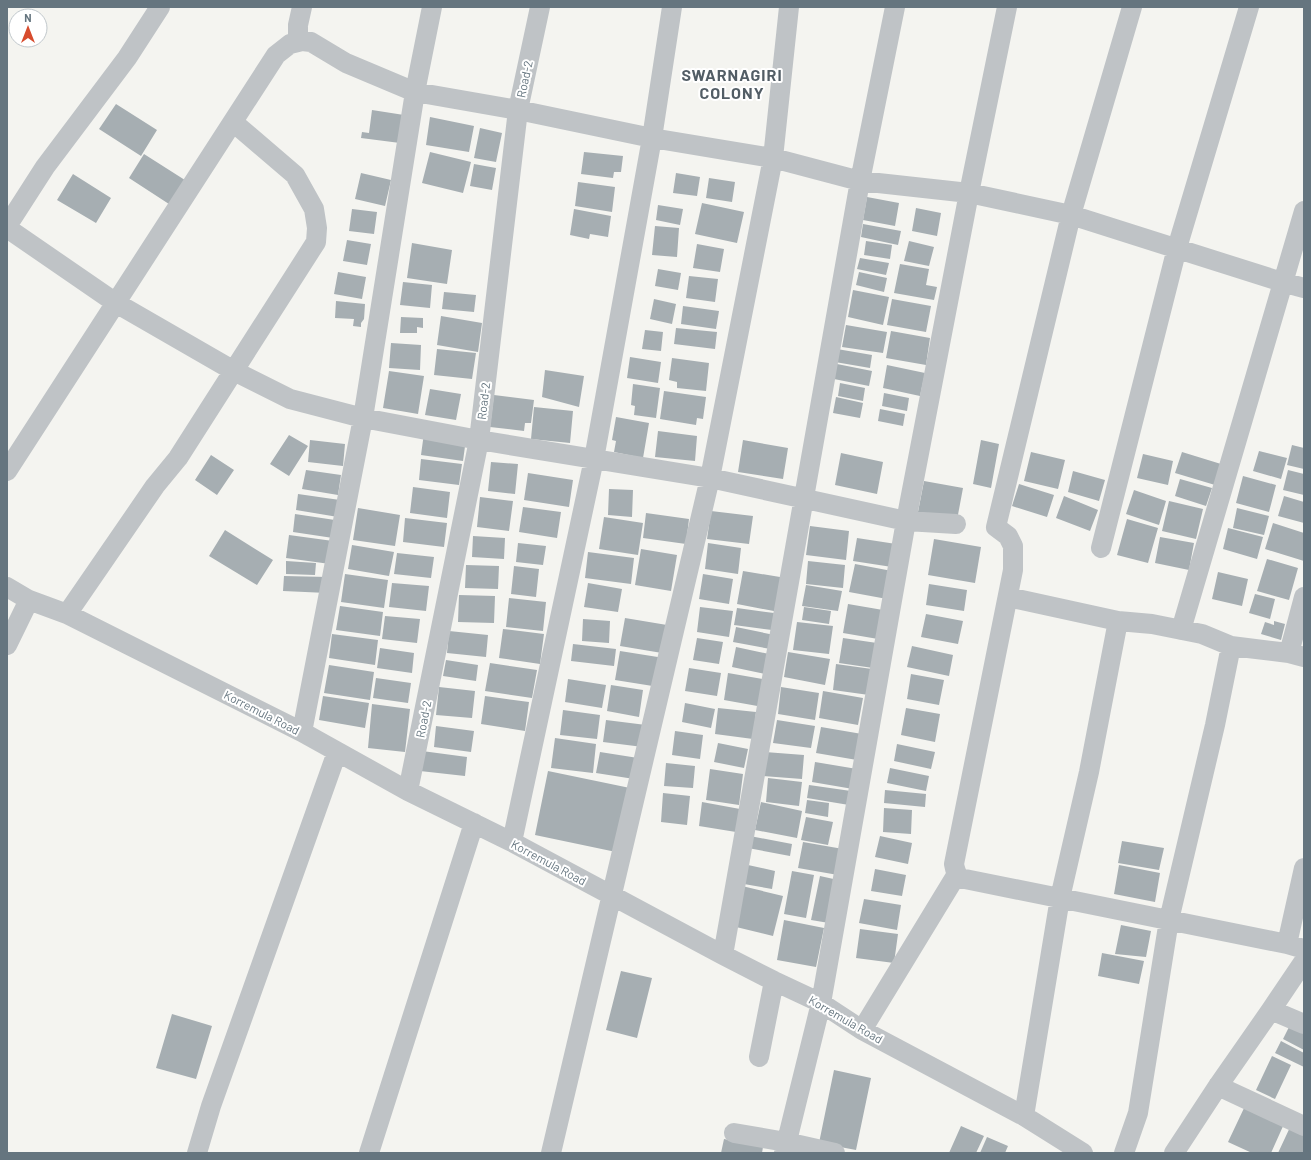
<svg xmlns="http://www.w3.org/2000/svg" width="1311" height="1160" viewBox="0 0 1311 1160" font-family="Barlow,sans-serif">
	<style>
		.building { fill: #a6aeb2 }
		.lines { fill: none; stroke-linecap: round; stroke-linejoin: round }
		.minor { stroke: #bfc3c6; stroke-width: 20 }
		.labels { text-anchor: middle; dominant-baseline: central; stroke-width: 4; stroke-linejoin: round; paint-order: stroke }
		.street-label { font-size: 12px; fill: #65757f; stroke: #fff }
		.district-label { font-size: 16px; font-weight: bold; letter-spacing: 1px; fill: #525d65; stroke: #fff }
	</style>
	<rect width="100%" height="100%" fill="#f4f4f0"/>
	<path class="building" d="M116 104 157 130 141 156 99 129Z
		M372 110 404 115 400 143 361 138 362 132 369 133Z
		M430 117 474 126 469 152 426 145Z
		M480 128 502 133 496 162 474 158Z
		M430 152 471 162 463 193 422 183Z
		M584 152 623 156 621 172H614L613 178 581 174Z
		M144 154 188 182 172 206 129 178Z
		M474 164 496 168 492 190 470 186Z
		M361 173 391 180 385 206 355 199Z
		M676 173 700 177 697 196 673 193Z
		M73 174 111 198 96 223 57 200Z
		M709 178 735 182 732 202 706 198Z
		M578 182 615 187 612 212 575 206Z
		M867 197 899 203 895 226 863 220Z
		M702 203 744 212 737 243 695 234Z
		M658 205 683 209 680 225 656 220Z
		M916 208 941 213 937 236 912 231Z
		M352 209 377 212 374 234 349 231Z
		M574 209 611 216 608 237 590 234 589 239 570 235Z
		M863 224 901 231 898 245 861 237Z
		M655 226 679 228 677 257 652 255Z
		M347 240 371 244 367 265 343 261Z
		M866 241 892 245 890 259 864 255Z
		M909 241 934 247 929 266 904 261Z
		M412 243 452 250 447 284 407 278Z
		M697 244 724 249 720 272 693 268Z
		M860 258 889 263 886 275 857 269Z
		M900 264 929 269 926 285 937 287 934 300 894 293Z
		M658 269 681 273 678 290 655 286Z
		M338 272 366 277 362 299 334 294Z
		M859 272 887 278 884 292 856 285Z
		M689 276 718 279 715 302 686 298Z
		M403 282 432 285 430 308 400 305Z
		M853 290 889 297 883 325 848 317Z
		M444 292 476 295 474 312 442 309Z
		M654 299 676 304 672 324 650 319Z
		M892 299 931 306 926 332 887 325Z
		M336 301 365 304 364 319 361 323V327L353 326 354 319 335 318Z
		M683 306 719 311 716 329 681 324Z
		M441 316 482 323 478 352 437 345Z
		M401 317 423 318V328L417 327V333H400Z
		M846 325 887 332 883 353 842 347Z
		M676 328 717 332 715 349 674 344Z
		M645 330 663 332 661 351 642 349Z
		M891 331 930 338 926 365 886 358Z
		M391 343 421 345 420 370 389 368Z
		M437 349 476 353 472 379 434 375Z
		M837 349 872 355 870 368 835 362Z
		M630 357 661 362 658 383 627 378Z
		M672 358 709 363 706 391 677 388V382L669 380Z
		M837 364 872 371 869 386 834 379Z
		M887 365 925 373 920 396 883 388Z
		M545 370 584 376 579 407 542 397Z
		M389 371 424 376 418 414 383 408Z
		M840 383 865 388 863 401 838 396Z
		M633 384 660 388 656 418 634 415 635 406 631 405Z
		M430 389 461 394 456 420 425 415Z
		M664 391 706 397 703 419 697 418 696 425 660 419Z
		M884 393 909 398 907 411 882 406Z
		M494 395 534 400 531 423H525L524 431 490 427Z
		M836 397 863 403 860 418 833 413Z
		M534 407 573 411 570 443 531 439Z
		M880 409 905 414 903 426 878 421Z
		M616 417 649 423 643 458 614 452 616 441 612 440Z
		M658 431 697 436 695 461 655 457Z
		M424 433 466 439 463 461 421 455Z
		M289 435 308 446 289 476 270 464Z
		M310 440 345 444 343 466 308 462Z
		M743 440 788 448 783 479 738 472Z
		M981 440 999 444 991 488 973 484Z
		M1292 445 1304 448V469L1287 465Z
		M1259 451 1287 458 1281 479 1253 471Z
		M1031 452 1065 460 1058 489 1024 481Z
		M1182 452 1221 464 1215 485 1175 473Z
		M841 453 883 462 877 494 835 485Z
		M1143 454 1173 461 1168 485 1137 478Z
		M211 455 234 470 217 495 195 480Z
		M421 459 462 464 459 485 419 480Z
		M491 462 518 464 515 494 488 491Z
		M306 470 341 475 338 495 302 489Z
		M1288 470 1304 474V495L1283 490Z
		M1073 471 1105 480 1099 501 1068 492Z
		M528 473 573 480 569 507 524 500Z
		M1243 476 1276 485 1269 512 1236 503Z
		M1180 479 1212 488 1206 506 1175 496Z
		M924 481 963 488 957 520 918 512Z
		M1019 484 1054 495 1047 517 1012 506Z
		M413 487 450 492 447 518 410 513Z
		M609 489 633 490 632 517 608 515Z
		M1134 490 1166 501 1159 525 1126 514Z
		M298 494 340 500 338 517 296 510Z
		M1064 496 1098 510 1090 531 1056 518Z
		M1284 496 1304 502V523L1278 516Z
		M480 497 513 501 509 531 477 527Z
		M1169 501 1203 509 1196 539 1162 531Z
		M523 507 561 512 557 538 519 532Z
		M358 508 400 515 395 546 353 540Z
		M1237 508 1269 516 1264 535 1233 528Z
		M711 511 753 516 749 544 707 539Z
		M646 513 689 519 686 544 643 538Z
		M295 514 335 520 333 538 293 532Z
		M604 517 643 523 638 555 599 549Z
		M405 518 447 523 444 547 403 542Z
		M1127 519 1158 528 1148 563 1117 555Z
		M1273 523 1304 533V561L1265 549Z
		M810 526 849 531 846 560 806 555Z
		M1228 528 1263 537 1257 559 1223 549Z
		M225 530 273 560 257 585 209 556Z
		M289 535 333 541 330 564 286 558Z
		M473 536 505 538 504 559 472 557Z
		M1160 537 1194 543 1189 570 1155 563Z
		M857 538 896 544 892 567 853 561Z
		M934 539 981 547 975 583 928 575Z
		M518 543 546 546 543 565 516 562Z
		M708 543 741 548 738 574 705 569Z
		M352 545 394 552 389 576 348 569Z
		M641 549 677 555 671 591 635 585Z
		M588 552 634 558 631 584 585 578Z
		M397 553 434 557 431 578 394 574Z
		M1267 559 1298 568 1289 600 1257 591Z
		M286 561 316 563 315 575 286 574Z
		M808 561 845 565 843 588 806 584Z
		M855 564 892 571 887 599 849 592Z
		M466 565 499 566 498 589 465 588Z
		M514 566 539 569 536 597 511 594Z
		M743 571 786 578 779 612 737 604Z
		M1218 572 1248 579 1242 606 1212 599Z
		M345 574 388 580 384 608 341 602Z
		M703 574 733 579 729 604 699 599Z
		M284 576 328 577 327 593 283 591Z
		M392 583 429 586 426 611 389 607Z
		M588 583 622 589 618 612 584 607Z
		M929 584 967 590 964 611 926 605Z
		M806 585 842 591 838 611 802 606Z
		M1255 594 1275 599 1270 619 1249 613Z
		M459 595 495 596 494 623 458 622Z
		M509 598 546 602 543 631 506 627Z
		M848 604 883 610 878 639 843 633Z
		M340 606 383 612 380 636 336 630Z
		M700 607 733 611 729 637 697 632Z
		M804 607 831 611 829 624 802 620Z
		M737 608 774 613 772 630 734 625Z
		M926 614 963 621 958 644 921 637Z
		M385 616 420 619 417 643 382 639Z
		M625 618 667 625 662 653 620 646Z
		M583 619 610 621 609 643 582 641Z
		M1274 621 1285 624 1281 640 1261 634 1265 622 1274 625Z
		M797 622 833 626 829 654 793 650Z
		M736 627 779 636 776 650 733 642Z
		M503 629 544 634 540 664 499 658Z
		M449 631 488 635 486 657 447 653Z
		M332 634 378 640 375 665 329 658Z
		M697 638 723 642 719 664 693 660Z
		M843 638 877 643 873 668 839 663Z
		M573 644 616 649 614 666 571 661Z
		M912 646 953 655 949 676 907 667Z
		M736 647 774 655 770 675 732 667Z
		M380 648 414 653 412 673 377 668Z
		M620 651 664 658 659 687 615 680Z
		M788 652 830 659 825 685 784 677Z
		M446 660 478 665 476 681 443 676Z
		M490 663 537 670 532 698 485 691Z
		M836 664 872 669 869 695 833 690Z
		M329 665 374 672 370 700 324 693Z
		M689 668 721 673 717 696 685 691Z
		M728 673 768 680 763 707 724 700Z
		M911 674 944 680 939 705 907 699Z
		M376 678 411 683 408 703 373 698Z
		M568 679 606 685 602 708 565 702Z
		M611 685 643 690 639 717 607 711Z
		M439 687 475 691 472 718 436 715Z
		M781 687 819 693 815 720 778 714Z
		M823 691 863 698 858 725 819 718Z
		M323 696 369 703 365 728 319 720Z
		M485 696 529 702 525 731 481 724Z
		M685 703 715 709 711 728 682 722Z
		M372 704 410 709 405 752 368 748Z
		M718 708 756 712 753 739 715 734Z
		M906 708 940 714 935 742 901 735Z
		M563 710 600 715 597 739 560 735Z
		M606 720 646 725 643 747 603 742Z
		M777 720 815 726 811 748 773 743Z
		M436 726 474 731 471 752 434 747Z
		M821 727 862 734 857 760 816 753Z
		M675 731 703 735 700 759 672 755Z
		M555 738 596 744 593 773 551 768Z
		M718 743 748 749 744 768 714 762Z
		M897 744 935 752 931 769 894 761Z
		M422 751 467 757 465 776 420 771Z
		M600 752 638 758 634 779 596 773Z
		M765 752 804 755 802 779 763 776Z
		M815 762 857 769 853 789 812 782Z
		M666 763 695 766 693 788 664 786Z
		M890 768 929 776 926 791 887 783Z
		M710 769 743 774 739 805 706 800Z
		M548 771 630 788 616 852 535 835Z
		M768 778 802 782 799 806 766 802Z
		M809 785 851 791 849 805 807 798Z
		M885 790 926 794 925 807 884 803Z
		M663 793 690 796 687 825 661 822Z
		M807 800 829 803 828 817 805 813Z
		M702 802 740 809 736 832 699 826Z
		M761 802 802 811 797 838 755 830Z
		M884 808 912 810 911 834 883 832Z
		M806 817 833 822 828 845 801 840Z
		M750 836 792 844 790 856 748 848Z
		M880 836 912 843 908 864 875 857Z
		M1122 841 1164 848 1159 870 1118 863Z
		M803 842 843 849 838 875 798 868Z
		M748 865 775 871 772 889 744 884Z
		M1119 865 1160 873 1155 902 1114 894Z
		M875 869 906 875 902 896 871 891Z
		M792 871 814 875 806 918 784 914Z
		M820 876 838 880 829 923 811 920Z
		M742 886 783 896 773 936 732 926Z
		M864 899 901 905 897 930 859 923Z
		M784 920 824 928 816 967 777 960Z
		M1121 925 1151 931 1146 957 1115 954Z
		M860 929 898 934 894 963 856 958Z
		M1102 953 1144 961 1139 984 1098 976Z
		M621 971 652 978 637 1038 606 1030Z
		M172 1014 212 1026 196 1079 156 1068Z
		M1292 1021 1304 1027V1050L1283 1039Z
		M1281 1041 1304 1053V1067L1275 1053Z
		M1272 1056 1291 1065 1275 1099 1256 1090Z
		M834 1070 871 1078 856 1150 819 1143Z
		M1245 1106 1284 1124 1271 1153H1252L1228 1142Z
		M1292 1123 1304 1129V1153H1278Z
		M961 1126 984 1136 976 1153H949Z
		M987 1137 1008 1146 1005 1153H980Z
		M724 1139 763 1147 762 1153H721Z"/>
	<g class="lines">
		<path class="minor" d="M1132 7 1071 215 996 527 1008 536 1013 546V570L954 864C955 870 956 874 960 878L1287 944 1304 949
			M298 42V25L302 7
			M7 226 45 167 127 58 160 7
			M7 228 116 303 234 371 290 399 363 418 479 440 710 478 906 521 956 524
			M7 471 276 55 290 44 302 41 311 42 346 63 415 92 518 110 652 138 773 158 860 181 969 193 1071 215 1282 282 1304 288
			M1101 548 1177 248 1249 7
			M7 587 29 600 67 614 302 732 408 791 512 842 723 955 774 981 821 1003 862 1030 1024 1116 1083 1153
			M1008 597 1118 621 1152 624 1202 634 1231 646 1289 653 1304 657
			M67 614 155 486 178 458 316 242 317 228 314 209 295 175 233 122
			M1181 630 1304 211
			M7 645 29 600
			M1289 653 1304 597
			M302 732 363 418 415 92 432 7
			M408 791 479 440 518 110 540 7
			M512 842 594 459 652 138 672 7
			M1287 944 1304 868
			M723 955 860 181 895 7
			M1271 1010 1304 1024
			M862 1030 957 874
			M759 1057 774 981
			M1218 1086 1304 1126
			M1024 1116 1060 898 1089 772 1118 621
			M734 1133 786 1142 835 1153
			M197 1153 211 1106 337 752
			M369 1153 474 823
			M551 1153 710 478 773 158 789 7
			M784 1153 821 1003 906 521 969 193 1007 7
			M1124 1153 1138 1113 1169 920 1215 725 1231 646
			M1174 1153 1218 1086 1271 1010 1304 961"/>
	</g>
	<g class="labels">
		<g class="street-label">
			<text transform="translate(524 79) rotate(-78)">Road-2</text>
			<text transform="translate(483 401) rotate(-83)">Road-2</text>
			<text transform="translate(262 712) rotate(27)">Korremula Road</text>
			<text transform="translate(423 719) rotate(-79)">Road-2</text>
			<text transform="translate(549 862) rotate(28)">Korremula Road</text>
			<text transform="translate(846 1019) rotate(30)">Korremula Road</text>
		</g>
		<g class="district-label">
			<text x="732" y="74">SWARNAGIRI<tspan x="732" dy="18">COLONY</tspan></text>
		</g>
	</g>
	<rect width="1311" height="1160" fill="none" stroke="#65757f" stroke-width="16"/>
	<g transform="translate(28 28)"><circle r="19" fill="#ffffff" stroke="#c1c8cc"/>
	<path d="M0-3L7 15L0 10L-7 15Z" fill="#d74b2d"/>
	<text y="-6" font-size="11" font-weight="bold" text-anchor="middle" fill="#65757f">N</text>
	</g>
</svg>
